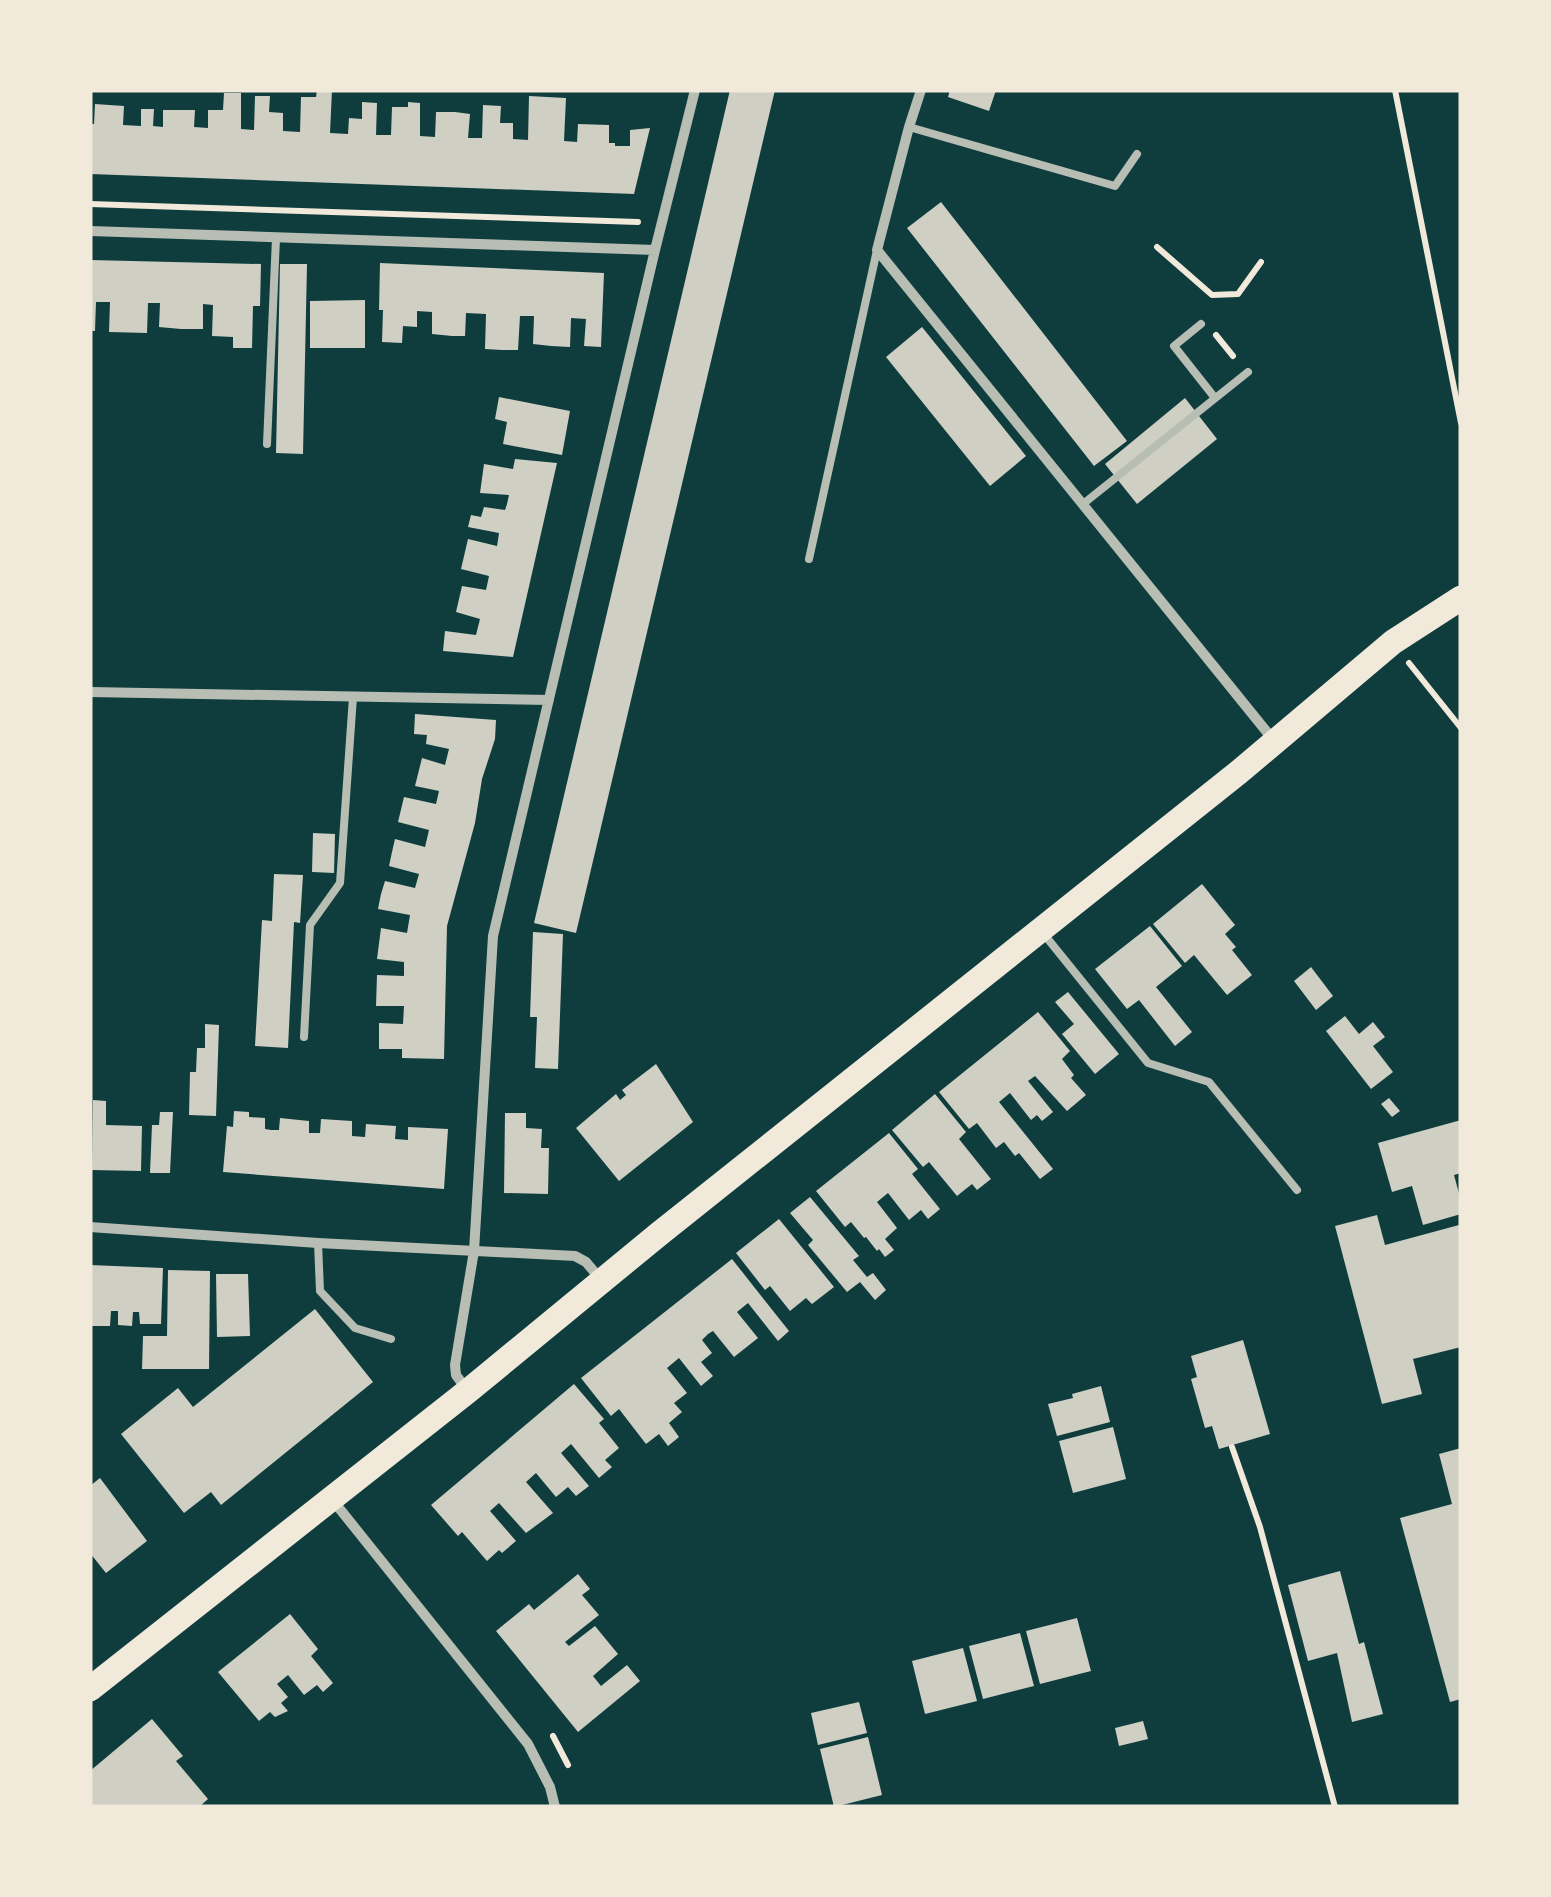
<svg xmlns="http://www.w3.org/2000/svg" width="1551" height="1897" viewBox="0 0 1551 1897" font-family="'IBM Plex Serif',serif">
	<style>
		.building { fill: #cfcfc3 }
		.lines { fill: none; stroke-linecap: round; stroke-linejoin: round }
		.path { stroke: #f1e9da; stroke-width: 6 }
		.service { stroke: #b8beb3; stroke-width: 8 }
		.minor { stroke: #b8beb3; stroke-width: 10 }
		.primary { stroke: #f1e9da; stroke-width: 25 }
	</style>
	<rect width="100%" height="100%" fill="#0f3d3e"/>
	<path class="building" d="M317 90H332L330 133 348 134 349 118 362 119V102L377 103 376 135H391L392 107H408V102L420 103V136L435 137 436 112H455L470 114 468 138H482L483 105 501 106 500 123H513V139L528 140 529 96 566 98 564 141 577 142 578 124 609 125V143H615V146H630V130L650 128 634 194 90 174V124H94L95 104 124 106 123 125 141 126V109H154L153 126 163 127V110H195L194 127 208 128V110H223L224 93H241V129L254 130 255 96H270L269 112 283 113V131L300 132 301 97H316Z
		M730 90H775L576 933 534 923Z
		M950 90H996L989 111 948 97Z
		M941 202 1127 441 1094 466 907 228Z
		M90 260 261 264 260 306H253L252 348H233V337L212 336 213 305 203 304V329H181L159 327 160 303H148L147 333 109 332 110 302H96L95 331H90Z
		M380 263 604 273 601 347 584 346 586 319 571 318 570 347 551 346 533 344 534 316H520L518 350H502L485 349 486 314 466 313 465 336H452L432 334V312L417 311V327L403 326 402 343 382 342 383 310H379Z
		M280 264H307L303 454 276 453Z
		M365 300V348H310V301Z
		M922 327 1026 456 990 486 886 357Z
		M499 397 570 411 562 455 503 444 507 422 495 419Z
		M1185 398 1217 439 1137 504 1105 464Z
		M515 459 557 463 513 657 443 651 445 631 476 635 480 619 456 612 462 586 486 590 489 576 461 569 468 539 497 546 498 540 499 533 468 527 471 515 481 517 484 507 505 510 507 504 509 495 480 493 484 464 513 469Z
		M415 714 496 720 495 739 482 779 475 823 447 926 444 1059 402 1058V1049H379V1023L403 1024 404 1006H376L377 975 404 976V962L377 959 381 928 407 933 410 915 378 909 381 894 385 881 415 888 419 874 389 866 392 852 395 839 425 847 429 830 398 822 404 797 436 804 439 791 415 786 422 758 445 765 449 749 426 744 427 735 414 734Z
		M313 833 335 834 334 873 312 872Z
		M274 874 303 875 300 923 294 922 288 1048 255 1046 262 920 272 921Z
		M1202 884 1235 925 1225 934 1236 947 1232 950 1252 975 1227 995 1194 955 1185 963 1153 924Z
		M1150 926 1182 966 1156 987 1192 1032 1175 1046 1139 1000 1127 1009 1095 969Z
		M533 932 563 934 558 1069 535 1068 537 1017H530Z
		M1311 967 1333 996 1316 1010 1294 981Z
		M1068 992 1119 1054 1095 1074 1062 1034 1074 1024 1055 1002Z
		M1038 1012 1070 1051 1062 1059 1074 1075 1071 1078 1086 1095 1067 1111 1035 1076 1028 1081 1053 1112 1042 1121 1037 1115 1031 1120 1010 1093 999 1102 1053 1169 1040 1179 1019 1153 1015 1156 1004 1142 996 1148 977 1123 969 1129 939 1092Z
		M1345 1016 1359 1034 1373 1022 1385 1037 1373 1046 1393 1072 1371 1089 1326 1031Z
		M205 1024 219 1025 216 1116 189 1115 190 1072H196L197 1048H205Z
		M656 1064 693 1122 619 1181 576 1128 616 1094 620 1100 626 1095 622 1090Z
		M935 1094 966 1132 959 1139 991 1179 977 1190 972 1184 957 1196 929 1162 923 1167 892 1130Z
		M1389 1098 1400 1111 1392 1117 1381 1104Z
		M93 1100 106 1101V1125L142 1126 141 1171 92 1170Z
		M234 1111 249 1112V1117L265 1118V1129L271 1130H279L280 1118 309 1121V1133H320L321 1119 352 1121V1136L365 1137 366 1124 396 1126 395 1139 408 1140V1127L448 1129 444 1189 223 1172 227 1126 233 1127Z
		M160 1112H173L170 1173H150L152 1125H159Z
		M505 1113H526V1128L542 1129 541 1148H549L548 1194 504 1193Z
		M1461 1120V1173L1454 1175 1461 1201V1214L1423 1225 1412 1186 1392 1192 1378 1143Z
		M889 1133 918 1169 912 1174 940 1209 928 1219 921 1210 909 1220 888 1193 877 1202 897 1228 885 1239 894 1250 885 1257 879 1249 877 1251 866 1237 864 1238 851 1222 845 1227 816 1191Z
		M810 1197 859 1256 853 1260 867 1277 873 1273 886 1290 875 1300 860 1282 847 1292 808 1245 813 1240 790 1213Z
		M1377 1215 1385 1245 1459 1225 1461 1232V1347L1413 1359 1422 1394 1382 1404 1335 1226Z
		M779 1219 834 1287 812 1304 806 1298 790 1311 770 1286 765 1290 736 1253Z
		M732 1259 789 1331 778 1341 748 1303 737 1312 758 1338 734 1357 713 1331 708 1334 702 1340 712 1353 701 1362 713 1376 701 1386 679 1358 667 1368 687 1393 674 1403 682 1412 669 1423 679 1437 668 1446 659 1434 646 1444 619 1409 611 1416 581 1378Z
		M90 1265 163 1268 161 1324H140L139 1312H133L132 1326 118 1325V1311H111L110 1326H90Z
		M168 1270 210 1271 209 1369H142L143 1336H167Z
		M216 1274H248L250 1336 217 1337Z
		M315 1309 373 1382 221 1505 211 1492 184 1513 121 1434 178 1388 193 1407Z
		M1243 1340 1270 1434 1219 1449 1212 1426 1205 1428 1191 1379 1197 1377 1191 1356Z
		M574 1384 604 1419 599 1423 619 1448 605 1460 612 1467 599 1478 571 1444 561 1453 589 1486 576 1496 568 1487 556 1497 536 1473 526 1482 553 1513 526 1533 499 1503 490 1511 516 1541 502 1553 499 1550 487 1561 462 1532 458 1536 431 1505Z
		M1101 1386 1110 1422 1057 1436 1048 1404 1073 1398 1072 1394Z
		M1113 1427 1126 1479 1073 1493 1059 1441Z
		M1461 1448V1699L1450 1702 1400 1518 1452 1504 1439 1454Z
		M100 1478 147 1541 106 1573 90 1553V1486Z
		M1340 1571 1359 1644 1364 1642 1383 1714 1352 1722 1337 1653 1308 1661 1288 1585Z
		M578 1574 590 1589 582 1595 599 1615 565 1642 569 1646 595 1626 618 1654 593 1676 601 1686 627 1665 640 1681 578 1732 496 1631 529 1604 534 1610Z
		M290 1614 318 1649 311 1656 333 1683 323 1692 317 1685 304 1695 288 1675 277 1684 288 1697 281 1703 288 1711 275 1717 270 1712 259 1721 218 1672Z
		M1077 1618 1091 1671 1040 1684 1026 1631Z
		M1020 1633 1034 1686 983 1699 969 1646Z
		M963 1648 977 1701 925 1714 912 1661Z
		M859 1702 867 1733 818 1745 811 1713Z
		M152 1719 183 1756 176 1761 208 1799 199 1807H90V1771Z
		M1143 1721 1148 1739 1119 1746 1115 1728Z
		M868 1737 882 1795 834 1807 820 1749Z"/>
	<g class="lines">
		<path class="path" d="M1395 90 1461 423
			M90 204 638 222
			M1157 247 1212 295 1238 294 1261 262
			M1216 335 1233 356
			M1409 663 1461 728
			M1232 1447 1260 1527 1335 1807
			M553 1736 568 1765"/>
		<path class="service" d="M909 127 1115 186 1137 154
			M1201 324 1174 346 1215 398
			M267 444 276 238
			M1083 504 1248 372
			M809 559 877 250
			M1043 933 1148 1063 1209 1082 1297 1190
			M304 1037 310 925 340 883 353 697
			M318 1243 320 1291 355 1328 391 1339"/>
		<path class="minor" d="M921 90 909 127 877 250 1275 742
			M90 231 655 250
			M90 692 549 700
			M90 1227 318 1243 575 1256 586 1262 602 1281
			M467 1390 456 1375 455 1365 474 1251 493 936 655 250 695 90
			M331 1498 528 1744 550 1787 555 1807"/>
		<path class="primary" d="M90 1689 468 1391 659 1234 1239 772 1393 642 1461 598"/>
	</g>
	<rect width="1551" height="1897" fill="none" stroke="#f1e9da" stroke-width="185"/>
</svg>
